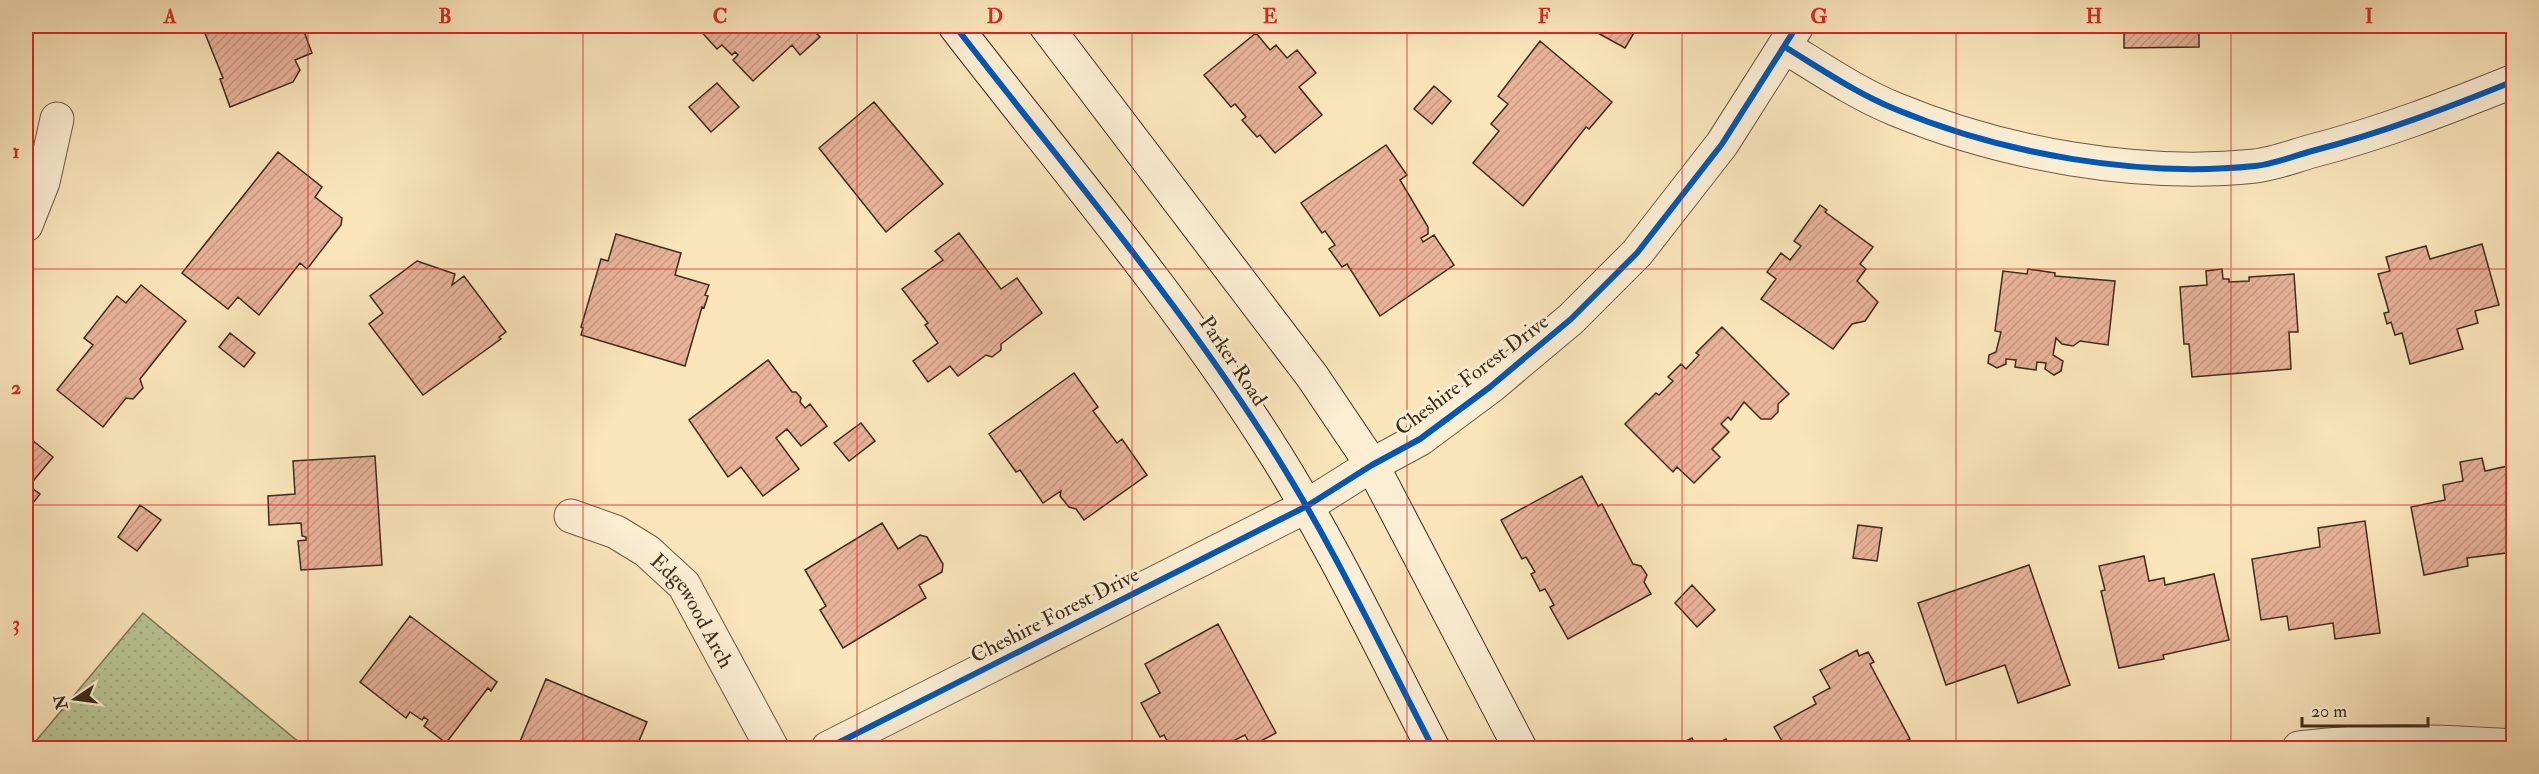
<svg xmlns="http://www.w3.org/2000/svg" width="2539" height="774" viewBox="0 0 2539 774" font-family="'IM FELL Double Pica',serif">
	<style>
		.park { fill: url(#park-dots); stroke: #7c7857; stroke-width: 1.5 }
		.building { fill: url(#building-hatch); stroke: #3e2b1a; stroke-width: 1.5 }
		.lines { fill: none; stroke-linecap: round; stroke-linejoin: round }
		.street-casing { stroke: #6d5a42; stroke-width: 35 }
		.secondary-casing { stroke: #3e2b1a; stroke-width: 35 }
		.street { stroke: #fceed3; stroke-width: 33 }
		.secondary { stroke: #fceed3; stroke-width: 33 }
		.cycleway-casing { stroke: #fceed3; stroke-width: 10 }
		.cycleway { stroke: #0057b8; stroke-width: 6 }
		.grid { fill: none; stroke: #d62828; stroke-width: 1.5; stroke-opacity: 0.55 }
		.labels { text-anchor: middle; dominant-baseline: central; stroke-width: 6; stroke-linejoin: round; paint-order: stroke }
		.street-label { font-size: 21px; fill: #3e2b1a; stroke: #fceed3 }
		.neatline { fill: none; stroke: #d62828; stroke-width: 2 }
		.grid-label { font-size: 20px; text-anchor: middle; font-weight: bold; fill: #d62828 }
	</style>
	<defs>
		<pattern id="park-dots" width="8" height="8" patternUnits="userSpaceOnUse" patternTransform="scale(1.5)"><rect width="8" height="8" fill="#b9c694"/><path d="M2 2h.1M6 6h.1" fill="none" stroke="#a0aa7f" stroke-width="1.8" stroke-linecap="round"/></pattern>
		<pattern id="building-hatch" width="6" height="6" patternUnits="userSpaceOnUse" patternTransform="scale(1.5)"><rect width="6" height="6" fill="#e8b299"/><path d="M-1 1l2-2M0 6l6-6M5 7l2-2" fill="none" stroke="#c89983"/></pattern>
	</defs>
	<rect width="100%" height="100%" fill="#fae5bb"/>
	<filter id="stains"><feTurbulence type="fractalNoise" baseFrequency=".00333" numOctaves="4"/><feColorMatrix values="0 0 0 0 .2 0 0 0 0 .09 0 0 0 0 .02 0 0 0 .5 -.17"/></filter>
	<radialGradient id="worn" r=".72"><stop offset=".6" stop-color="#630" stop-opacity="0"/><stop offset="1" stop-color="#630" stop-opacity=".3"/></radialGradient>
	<path class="park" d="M143 613 306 748H30Z"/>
	<path class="building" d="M202 26H302L312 53 295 60 300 70 293 82 230 107 220 79 223 78Z
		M696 26H809L820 37 800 55 792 45 753 81 733 60 738 55 735 52 732 55 722 45 717 49Z
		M1585 26H1638L1625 48Z
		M2124 26H2199V47L2124 48Z
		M2316 26H2340L2318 33Z
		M1256 33 1270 50 1276 45 1287 58 1297 50 1316 73 1299 87 1322 115 1275 153 1260 135 1257 137 1242 120 1246 117 1235 104 1231 107 1204 75Z
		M1540 41 1612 102 1589 129 1586 127 1523 206 1473 163 1499 131 1491 124 1508 104 1498 96Z
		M717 83 739 107 711 132 689 107Z
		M1434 86 1451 101 1432 124 1414 109Z
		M874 102 943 184 886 232 819 148Z
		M1386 145 1407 175 1400 180 1428 227V234L1421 238 1423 242 1434 235 1454 265 1380 316 1347 264 1342 267 1329 249 1335 245 1325 231 1322 233 1301 203Z
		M278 152 322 187 315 197 342 218 341 225 307 269 300 263 259 315 238 297 228 309 182 273Z
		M1820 205 1827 210 1825 212 1873 247 1860 264 1866 269 1857 281 1878 302 1865 321 1852 324 1833 349 1761 299 1776 279 1767 272 1781 253 1790 260 1801 246 1794 241Z
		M959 233 1001 289 1017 278 1042 313 1001 344V350L992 357 986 355 958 376 950 366 928 382 913 361 938 343 925 325 928 323 902 289 943 260 935 251Z
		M616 234 681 253 675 275 709 285 705 295 708 296 704 308 702 307 685 366 581 335 583 328 581 327 601 259 608 261Z
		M2482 244 2499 305 2475 311 2478 323 2457 329 2463 349 2410 364 2402 333 2395 335 2391 322 2387 324 2384 313 2389 312 2378 274 2390 271 2386 257 2426 246 2430 259Z
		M417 261 455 274 452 285 464 276 506 332 499 337 501 339 423 395 369 324 383 313 370 296Z
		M2028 269 2055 273V276L2115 281 2108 345 2080 341 2073 346 2062 344 2056 338 2053 355 2063 361 2061 371 2054 375 2045 369 2046 363 2037 362 2036 370 2015 367 2016 360 2006 359V364L1997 368 1988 363 1989 355 1996 352 2001 332 1995 331 2003 271 2027 274Z
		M2222 269 2223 279H2229V282L2249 281V277L2294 274 2298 332H2289L2291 369 2192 377 2189 344H2184L2180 287 2207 285 2206 271Z
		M141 285 186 321 140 379 143 388 133 399 126 398 103 427 57 390 93 345 84 338 117 296 126 303Z
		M1722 327 1789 394 1778 404V412L1771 419H1761L1744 402 1731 420 1728 417 1721 424 1729 432 1712 449 1720 457 1694 483 1677 467 1673 472 1625 424 1656 393 1659 395 1673 381 1668 377 1681 364 1686 369 1699 355 1696 353Z
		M230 333 255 353 244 367 219 347Z
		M768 360 792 392H796L801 398 800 402 805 408 810 404 827 426 801 446 787 429 776 438 799 469 763 496 741 467 728 477 689 420Z
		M1074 373 1098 407 1093 411 1117 443 1122 439 1147 475 1084 520 1076 509 1069 507 1060 496 1061 491 1043 503 1020 470 1016 472 989 434Z
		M861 423 875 441 849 461 834 443Z
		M26 435 53 457 29 486 40 494 26 512Z
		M375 456 382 565 301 570 298 541 306 540V537L302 536 301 523 269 525 268 496 295 494 293 461Z
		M2482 458 2485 471 2512 465 2514 471V552L2467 558 2468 566 2424 575 2411 507 2445 500 2443 485 2463 481 2460 462Z
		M1582 476 1598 506 1602 504 1633 564 1641 566 1647 575 1644 582 1651 594 1568 639 1550 607 1554 605 1545 589 1540 591 1531 574 1535 572 1526 557 1522 559 1501 520Z
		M140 505 161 520 137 551 118 537Z
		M2365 521 2380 633 2335 639 2333 623 2289 630 2287 616 2261 620 2252 559 2320 547 2318 528Z
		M882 523 898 549 920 535 927 537 943 564 942 572 919 585 926 598 843 648 820 610 826 606 805 570Z
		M1858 525 1882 528 1877 561 1853 558Z
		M2144 556 2149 581 2164 578 2165 585 2214 574 2229 640 2163 655 2164 659 2119 668 2101 591 2105 590 2099 566Z
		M2029 565 2070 685 2018 703 2005 665 1946 685 1918 603Z
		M1692 585 1715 610 1697 627 1675 603Z
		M410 616 497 682 491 691 488 688 446 743 424 726 428 720 424 717 422 720 410 712 406 718 360 682Z
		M1218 624 1276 733 1251 746 1245 735 1219 748H1171L1164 735 1160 737 1141 703 1160 693 1145 664Z
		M1857 650 1859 656 1868 652 1874 662 1870 664 1910 739 1893 748H1786L1774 727 1816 704 1813 697 1830 688 1820 670Z
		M546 679 647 722 636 748H526L519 744Z
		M1692 738 1697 748H1672Z
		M1726 739 1731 748H1708Z"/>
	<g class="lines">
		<g class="street-casing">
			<g id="street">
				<path d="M1785 47C1821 69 1856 93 1895 109 2003 154 2138 178 2255 166 2274 164 2294 156 2312 151 2382 133 2447 108 2514 81"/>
				<path d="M26 225 43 182 57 119"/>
				<path id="s1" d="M571 516 616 532 647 551 684 585 772 748"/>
				<path d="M828 748 1307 506 1372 465 1420 439 1490 387 1571 319 1637 253 1722 144 1797 26"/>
				<path d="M2299 748C2374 739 2438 741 2514 746"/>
			</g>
		</g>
		<g class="secondary-casing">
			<path id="secondary" d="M955 26C1060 162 1172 293 1265 438 1329 537 1379 644 1433 748
				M1046 26 1312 376 1372 465 1520 748"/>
		</g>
		<use href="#street" class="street"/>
		<use href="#secondary" class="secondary"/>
		<g class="cycleway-casing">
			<path id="cycleway" d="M955 26C1060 162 1172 293 1265 438 1329 537 1379 644 1433 748
				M1785 47C1821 69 1856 93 1895 109 2003 154 2138 178 2255 166 2274 164 2294 156 2312 151 2382 133 2447 108 2514 81
				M828 748 1307 506 1372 465 1420 439 1490 387 1571 319 1637 253 1722 144 1797 26"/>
		</g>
		<use href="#cycleway" class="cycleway"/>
	</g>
	<path class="grid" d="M308 26V748M583 26V748M857 26V748M1132 26V748M1407 26V748M1682 26V748M1956 26V748M2231 26V748M26 269H2514M26 505H2514"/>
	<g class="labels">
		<g class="street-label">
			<text transform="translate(1233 361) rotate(56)">Parker Road</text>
			<text transform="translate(1472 375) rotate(-37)">Cheshire Forest Drive</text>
			<text stroke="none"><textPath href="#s1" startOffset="160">Edgewood Arch</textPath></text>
			<text transform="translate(1055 615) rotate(-27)">Cheshire Forest Drive</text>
		</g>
	</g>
	<rect width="2539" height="774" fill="none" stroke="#fae5bb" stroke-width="66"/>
	<g transform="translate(75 699) rotate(257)" stroke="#fceed3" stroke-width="4.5" paint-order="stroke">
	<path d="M0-4.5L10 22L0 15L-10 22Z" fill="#3e2b1a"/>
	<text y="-9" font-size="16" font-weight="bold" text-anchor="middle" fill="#3e2b1a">N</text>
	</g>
	<path d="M2302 717v9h126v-9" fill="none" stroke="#3e2b1a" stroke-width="3"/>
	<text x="2311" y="717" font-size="18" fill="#3e2b1a" stroke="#fceed3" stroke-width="4.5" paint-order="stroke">20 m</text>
	<rect x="33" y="33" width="2473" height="708" class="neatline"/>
	<g class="grid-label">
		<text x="170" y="23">A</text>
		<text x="445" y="23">B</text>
		<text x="720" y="23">C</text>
		<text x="995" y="23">D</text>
		<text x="1270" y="23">E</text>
		<text x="1544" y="23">F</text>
		<text x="1819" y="23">G</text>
		<text x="2094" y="23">H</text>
		<text x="2369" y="23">I</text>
		<text x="16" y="158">1</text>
		<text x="16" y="394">2</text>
		<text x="16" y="630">3</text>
	</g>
	<rect width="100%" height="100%" filter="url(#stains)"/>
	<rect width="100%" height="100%" fill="url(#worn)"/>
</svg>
